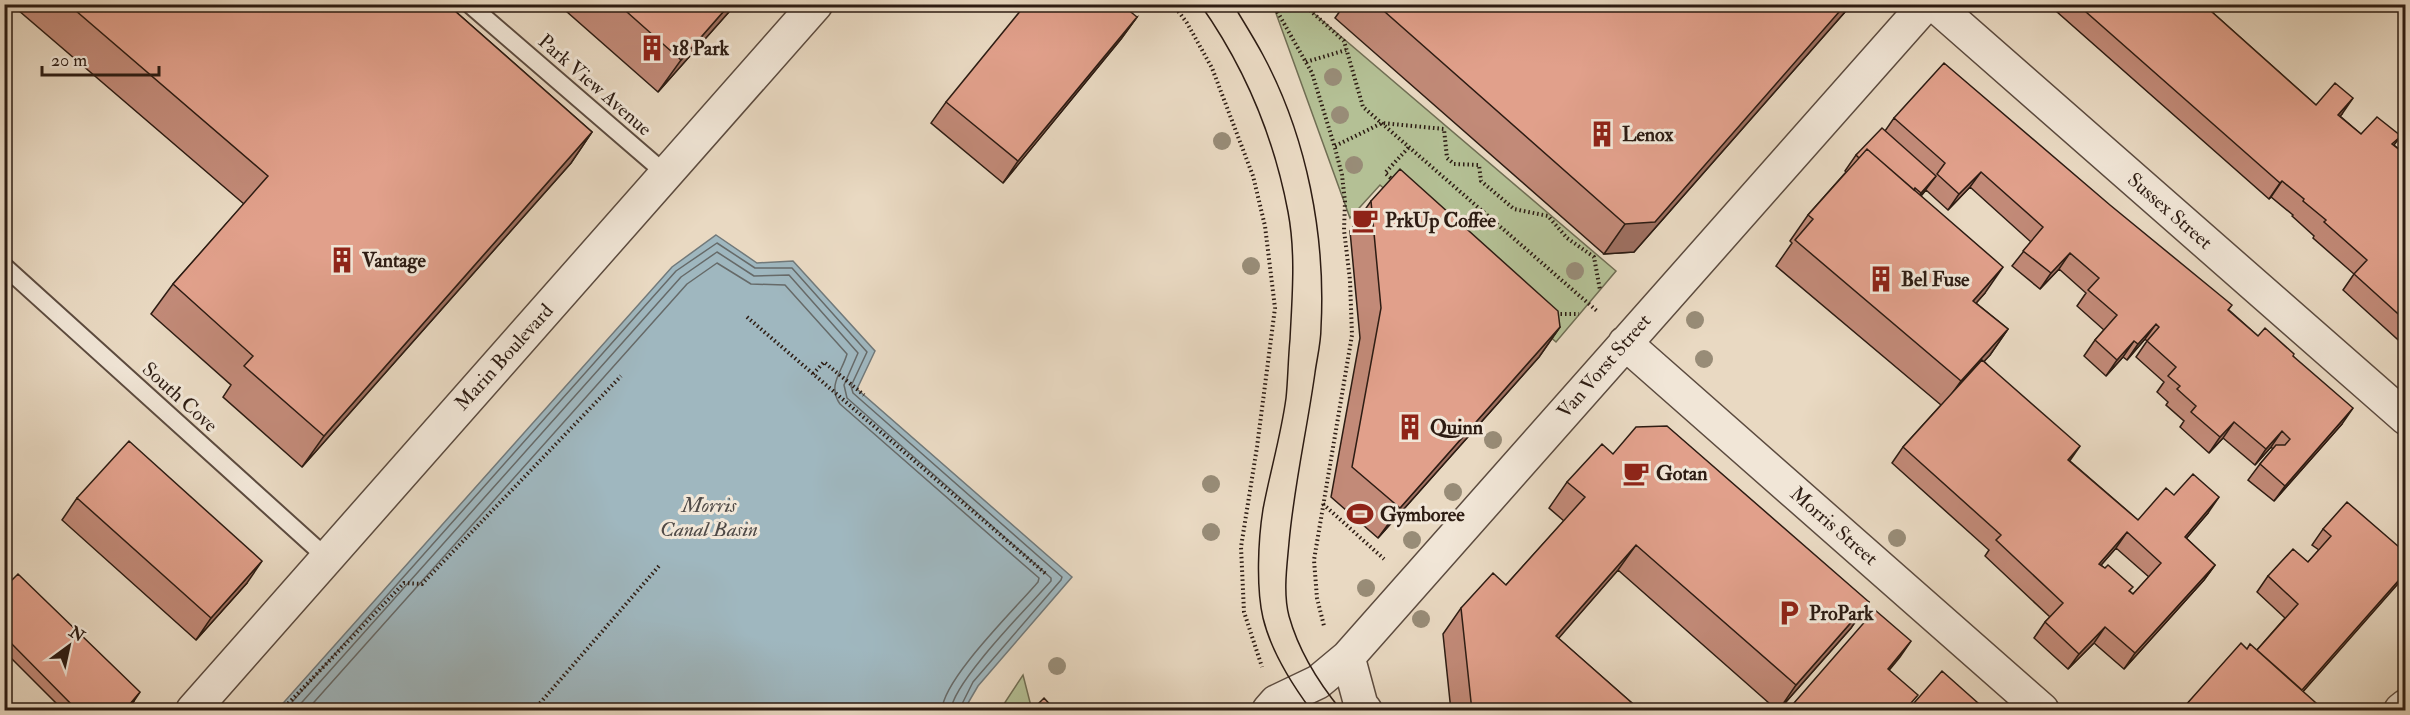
<svg xmlns="http://www.w3.org/2000/svg" width="2410" height="715" viewBox="0 0 2410 715" font-family="'IM FELL Double Pica',serif">
	<style>
		.green { fill: #b4c095; stroke: #706e54; stroke-width: 1.5 }
		.water { fill: #9fb7bf; stroke: #71797a; stroke-width: 1.5 }
		.lines { fill: none; stroke-linecap: round; stroke-linejoin: round }
		.shore { stroke: #666a69; stroke-width: 1.5 }
		.service-casing { stroke: #5c4b3f; stroke-width: 20 }
		.minor-casing { stroke: #5c4b3f; stroke-width: 36 }
		.path { stroke: #2d1c13; stroke-width: 4; stroke-dasharray: 1.5 3; stroke-linecap: butt }
		.service { stroke: #f1e6d7; stroke-width: 16 }
		.minor { stroke: #f1e6d7; stroke-width: 33 }
		.tram { stroke: #2d1c13; stroke-width: 1.5 }
		.tree { fill: #988c77 }
		.wall { fill: #c28a78; stroke: #2d1c13; stroke-width: 1.5; fill-rule: evenodd }
		.shaded-wall { fill: #9e7061; stroke: #2d1c13; stroke-width: 1.5 }
		.building { fill: #e1a08b; stroke: #2d1c13; stroke-width: 1.5; fill-rule: evenodd }
		.labels { text-anchor: middle; dominant-baseline: central; stroke-width: 6; stroke-linejoin: round; paint-order: stroke }
		.poi-label { font-size: 20px; font-weight: bold; fill: #2d1c13; stroke: #f1e6d7; text-anchor: start }
		.street-label { font-size: 20px; fill: #2d1c13; stroke: #f1e6d7 }
		.water-label { font-size: 21px; font-style: italic; fill: #4f4a47; stroke: #f1e6d7 }
	</style>
	<rect width="100%" height="100%" fill="#e9d9c2"/>
	<filter id="stains"><feTurbulence type="fractalNoise" baseFrequency=".00333" numOctaves="4"/><feColorMatrix values="0 0 0 0 .2 0 0 0 0 .09 0 0 0 0 .02 0 0 0 .5 -.17"/></filter>
	<radialGradient id="worn" r=".72"><stop offset=".6" stop-color="#630" stop-opacity="0"/><stop offset="1" stop-color="#630" stop-opacity=".3"/></radialGradient>
	<path class="green" d="M1273 5H1304L1616 271 1556 342 1380 185 1350 218Z
		M1023 675 1032 710H1000Z"/>
	<path class="water" d="M716 235 757 263 793 261 875 351 857 389 1072 577 978 686 964 710H277L672 267Z"/>
	<g class="lines">
		<path class="shore" d="M285 710 676 271 717 243 755 268H792L867 352 851 386 853 393 1062 577 1061 580 973 682 959 710
			M295 710 681 277 717 252 754 276 789 275 858 353 844 385 847 398 1051 578V581C1030 605 953 682 951 710
			M307 710 687 284 717 263 751 284 785 285 847 354C842 372 827 385 840 404L1039 578 1038 582C1016 608 943 679 942 710"/>
		<g class="service-casing">
			<path id="service" d="M469 4 666 174
				M4 266 327 558"/>
		</g>
		<g class="minor-casing">
			<path id="minor" d="M1934 4 2406 418
				M1625 343 2042 710
				M1348 657 1361 705 1365 710
				M193 710 816 4
				M1269 710 1276 702 1318 682 1348 657 1926 4
				M2401 710 2406 706"/>
		</g>
		<path class="path" d="M1173 4 1187 23 1212 68 1253 176 1265 226 1275 308 1257 447 1241 547 1244 612 1262 667
			M1273 4 1312 73 1335 148 1342 175 1345 202 1344 230 1350 280 1352 335 1314 560 1317 598 1324 626
			M1303 4 1344 41 1363 107 1597 311
			M1306 62 1346 50
			M1335 146 1382 123 1444 129 1447 158 1454 164 1479 165 1481 181 1514 209 1548 216 1567 238 1594 257 1600 290
			M1394 181 1385 173 1409 147
			M1556 314H1579
			M747 317 1046 574
			M813 374 824 362 864 395
			M1323 504 1384 559
			M282 710 404 583 422 584 621 376
			M534 710 659 566"/>
		<use href="#service" class="service"/>
		<use href="#minor" class="minor"/>
		<path class="tram" d="M1200 4C1244 66 1274 138 1288 212 1296 254 1292 297 1290 339 1288 359 1288 379 1286 398 1281 435 1270 472 1263 509 1258 540 1256 588 1263 618 1271 651 1291 683 1311 710
			M1233 4C1243 21 1254 38 1263 55 1307 137 1326 236 1321 328 1321 343 1317 358 1315 373 1307 430 1294 486 1289 543 1287 566 1283 593 1289 616 1299 652 1318 682 1341 710"/>
	</g>
	<g class="tree">
		<circle cx="1333" cy="77" r="9"/>
		<circle cx="1340" cy="115" r="9"/>
		<circle cx="1222" cy="141" r="9"/>
		<circle cx="1354" cy="165" r="9"/>
		<circle cx="1251" cy="266" r="9"/>
		<circle cx="1575" cy="271" r="9"/>
		<circle cx="1695" cy="320" r="9"/>
		<circle cx="1704" cy="359" r="9"/>
		<circle cx="1493" cy="440" r="9"/>
		<circle cx="1211" cy="484" r="9"/>
		<circle cx="1453" cy="492" r="9"/>
		<circle cx="1211" cy="532" r="9"/>
		<circle cx="1897" cy="538" r="9"/>
		<circle cx="1412" cy="540" r="9"/>
		<circle cx="1366" cy="588" r="9"/>
		<circle cx="1421" cy="619" r="9"/>
		<circle cx="1057" cy="666" r="9"/>
	</g>
	<path class="wall" d="M11 4H447L592 132 571 163 302 467 223 397 231 385 151 314 173 284 244 204Z
		M558 4H736L658 92Z
		M1345 4H1852L1634 252 1604 254 1335 18Z
		M2048 4H2203L2316 105 2342 114 2340 116 2361 134 2401 136 2394 145 2406 155V347L2343 290 2354 274 2313 238 2314 236 2292 216 2293 215 2271 197 2269 199Z
		M1137 17 1121 39 1003 183 931 123 946 102Z
		M1894 118 2229 310 2258 336 2293 356 2342 424 2274 501 2248 480 2260 464 2273 449 2271 447 2255 465 2223 438 2209 453 2180 427 2184 421 2166 405 2168 402 2157 392 2164 382 2136 357 2147 341 2145 339 2127 360 2123 357 2106 376 2084 356 2095 340 2104 330 2077 306 2086 293 2059 269 2040 289 2012 266 2031 242 1970 187 1948 210 1926 190 1921 196 1985 293 1976 303 2008 329 1990 355 1984 361 2070 461 2138 520 2174 495 2208 513 2186 538 2215 565 2204 580 2124 669 2094 643 2068 669 2034 638 2045 622 2050 617 1985 556 1989 550 1892 463 1903 447 1941 405 1776 266 1792 243 1790 241 1808 215 1846 172 1845 171 1856 155 1885 131ZM2116 548 2149 577 2133 594 2101 565Z
		M1371 201 1560 327 1539 357 1378 538 1331 497 1360 338 1350 231Z
		M1613 454 1869 602 1851 628 1778 711 1618 570 1558 638 1641 711H1451L1443 634 1461 608 1506 585 1564 521 1549 508 1567 482Z
		M77 498 247 583 196 640 62 520Z
		M2323 529 2406 553V574L2303 691 2184 707 2247 649 2257 650 2285 618 2257 592 2268 576 2308 562 2319 550 2312 545Z
		M4 588 134 701 126 711H64L4 651Z"/>
	<path class="shaded-wall" d="M730 4H736L658 92 681 60Z
		M1846 4H1852L1634 252 1604 254 1625 224Z
		M1137 17 1121 39 1003 183 1018 161Z
		M2353 98 2342 114 2327 131 2338 115Z
		M592 132 571 163 302 467 324 436Z
		M1981 172 1970 187 1948 210 1959 194Z
		M1936 176 1924 192 1910 209 1921 193Z
		M2282 181 2271 197 2269 199 2280 183Z
		M2070 253 2059 269 2040 289 2051 273Z
		M2003 267 1985 293 1955 327 1973 301Z
		M2156 324 2145 339 2127 360 2138 344Z
		M1560 327 1539 357 1378 538 1400 508Z
		M2008 329 1990 355 1943 406 1961 381Z
		M2134 341 2123 357 2106 376 2117 360Z
		M2353 408 2342 424 2274 501 2285 486Z
		M2234 422 2223 438 2209 453 2220 437Z
		M2282 431 2271 447 2255 465 2266 449Z
		M2080 446 2069 462 2068 460Z
		M2219 497 2208 513 2174 553 2185 537Z
		M2127 532 2116 548 2088 580 2099 564Z
		M1636 545 1618 570 1538 662 1556 636Z
		M262 561 247 583 196 640 211 618Z
		M2215 565 2204 580 2124 669 2135 653Z
		M2406 572V574L2404 577 2286 711 2297 695Z
		M1869 602 1851 628 1778 711 1796 685Z
		M2105 627 2094 643 2068 669 2079 654Z
		M1911 641 1900 657 1877 685 1888 669Z
		M140 692 134 701 126 711H124Z"/>
	<path class="building" d="M68 4H447L592 132 324 436 244 366 253 356 173 284 268 176Z
		M618 4H730L681 60Z
		M1026 4H1121L1137 17 1018 161 946 102Z
		M1376 4H1846L1655 222 1625 224Z
		M2077 4H2203L2316 105 2335 83 2353 98 2338 115 2361 134 2377 117 2401 136 2392 144 2406 155V321L2354 274 2367 260 2324 222 2326 220 2303 201 2304 199 2282 181 2280 183Z
		M1944 63 2110 205 2232 305 2228 310 2258 336 2265 328 2294 354 2293 356 2353 408 2285 486 2260 464 2276 445H2285L2290 439 2282 431 2266 449 2234 422 2220 437 2191 412 2196 406 2177 389 2180 386 2168 376 2176 367 2147 341 2159 327 2156 324 2138 344 2134 341 2117 360 2095 340 2117 315 2088 290 2099 278 2070 253 2051 273 2023 251 2043 227 1981 172 1959 194 1937 174 1945 163 1894 118Z
		M1882 128 1936 176 1921 193 1915 188 1914 190 1867 149 1859 158 1856 155Z
		M1867 149 2003 267 1973 301 2008 329 1961 381 1795 240 1813 219 1808 215Z
		M1400 169 1558 311 1560 327 1400 508 1352 467 1381 308 1371 201Z
		M1982 360 2080 446 2068 460 2138 520 2166 488 2174 495 2193 474 2219 497 2185 537 2215 565 2135 653 2105 627 2079 654 2045 622 2063 603 1996 540 2001 535 1903 447ZM2127 532 2161 563 2133 594 2129 591 2133 587 2108 565 2105 568 2099 564Z
		M1667 426 1869 602 1796 685 1636 545 1556 636 1641 711H1472L1461 608 1493 573 1506 585 1585 497 1567 482 1602 444 1613 454 1636 427Z
		M129 441 262 561 211 618 77 498Z
		M2347 502 2406 553V572L2302 690 2257 650 2298 604 2268 576 2293 549 2308 562 2331 536 2323 529Z
		M18 574 140 692 124 711H78L4 636V588Z
		M1875 610 1911 641 1888 669 1918 695 1904 711H1787Z
		M2241 643 2247 649 2250 644 2325 711H2175L2181 705 2184 707Z
		M1942 671 1987 711H1907Z
		M1044 698 1056 711H1031Z"/>
	<defs>
		<g id="building-bare" transform="scale(2.07)"><path d="M-4-6H4V6H1V3H-1V6H-4ZM-2.5-4.3h1.7v1.8h-1.7ZM.8-4.3h1.7v1.8H.8ZM-2.5-1h1.7V.8h-1.7ZM.8-1h1.7V.8H.8Z" fill="#8f2418" stroke="#f1e6d7" stroke-width="2.5" paint-order="stroke"/></g>
		<g id="cafe-bare" transform="scale(2.07)"><path d="M-5.5-4.5H6V0H3Q3 3.5 0 3.5H-2.5Q-5.5 3.5-5.5 0ZM3-3.2v2h1.7v-2ZM-6 4.5H4V6H-6Z" fill="#8f2418" stroke="#f1e6d7" stroke-width="2.5" paint-order="stroke"/></g>
		<g id="stadium-bare" transform="scale(2.07)"><path d="M0-5a6.5 5 0 1 0 0 10a6.5 5 0 1 0 0-10ZM-3.5-1.8h7v3.6h-7Z" fill="#8f2418" stroke="#f1e6d7" stroke-width="2.5" paint-order="stroke"/></g>
		<g id="parking-bare" transform="scale(2.07)"><path d="M-3.5-5.5H1a3.5 3.5 0 0 1 0 7H-1V5.5H-3.5ZM-1-3.4V-.6H.8a1.4 1.4 0 0 0 0-2.8Z" fill="#8f2418" stroke="#f1e6d7" stroke-width="2.5" paint-order="stroke"/></g>
	</defs>
	<g fill-rule="evenodd">
		<use href="#building-bare" x="652" y="48"/>
		<use href="#building-bare" x="1602" y="134"/>
		<use href="#cafe-bare" x="1365" y="220"/>
		<use href="#building-bare" x="342" y="260"/>
		<use href="#building-bare" x="1881" y="279"/>
		<use href="#building-bare" x="1410" y="427"/>
		<use href="#cafe-bare" x="1636" y="473"/>
		<use href="#stadium-bare" x="1360" y="514"/>
		<use href="#parking-bare" x="1789" y="613"/>
	</g>
	<g class="labels">
		<g class="poi-label">
			<text x="672" y="48">18 Park</text>
			<text x="1622" y="134">Lenox</text>
			<text x="1385" y="220">PrkUp Coffee</text>
			<text x="362" y="260">Vantage</text>
			<text x="1901" y="279">Bel Fuse</text>
			<text x="1430" y="427">Quinn</text>
			<text x="1656" y="473">Gotan</text>
			<text x="1380" y="514">Gymboree</text>
			<text x="1809" y="613">ProPark</text>
		</g>
		<g class="street-label">
			<text transform="translate(595 85) rotate(41)">Park View Avenue</text>
			<text transform="translate(2170 211) rotate(41)">Sussex Street</text>
			<text transform="translate(504 357) rotate(-48)">Marin Boulevard</text>
			<text transform="translate(1604 366) rotate(-49)">Van Vorst Street</text>
			<text transform="translate(180 397) rotate(42)">South Cove</text>
			<text transform="translate(1834 526) rotate(41)">Morris Street</text>
		</g>
		<g class="water-label">
			<text x="709" y="505">Morris<tspan x="709" dy="24">Canal Basin</tspan></text>
		</g>
	</g>
	<rect width="2410" height="715" fill="none" stroke="#e9d9c2" stroke-width="24"/>
	<rect x="6" y="6" width="2398" height="703" fill="none" stroke="#2d1c13" stroke-width="3"/>
	<rect x="12" y="12" width="2386" height="691" fill="none" stroke="#2d1c13" stroke-width="1.5"/>
	<g transform="translate(69 646) rotate(33)" stroke="#f1e6d7" stroke-width="4.5" paint-order="stroke">
	<path d="M0-4.5L10 22L0 15L-10 22Z" fill="#2d1c13"/>
	<text y="-9" font-size="16" font-weight="bold" text-anchor="middle" fill="#2d1c13">N</text>
	</g>
	<path d="M42 66v9h117v-9" fill="none" stroke="#2d1c13" stroke-width="3"/>
	<text x="51" y="66" font-size="18" fill="#2d1c13" stroke="#f1e6d7" stroke-width="4.5" paint-order="stroke">20 m</text>
	<rect width="100%" height="100%" filter="url(#stains)"/>
	<rect width="100%" height="100%" fill="url(#worn)"/>
</svg>
